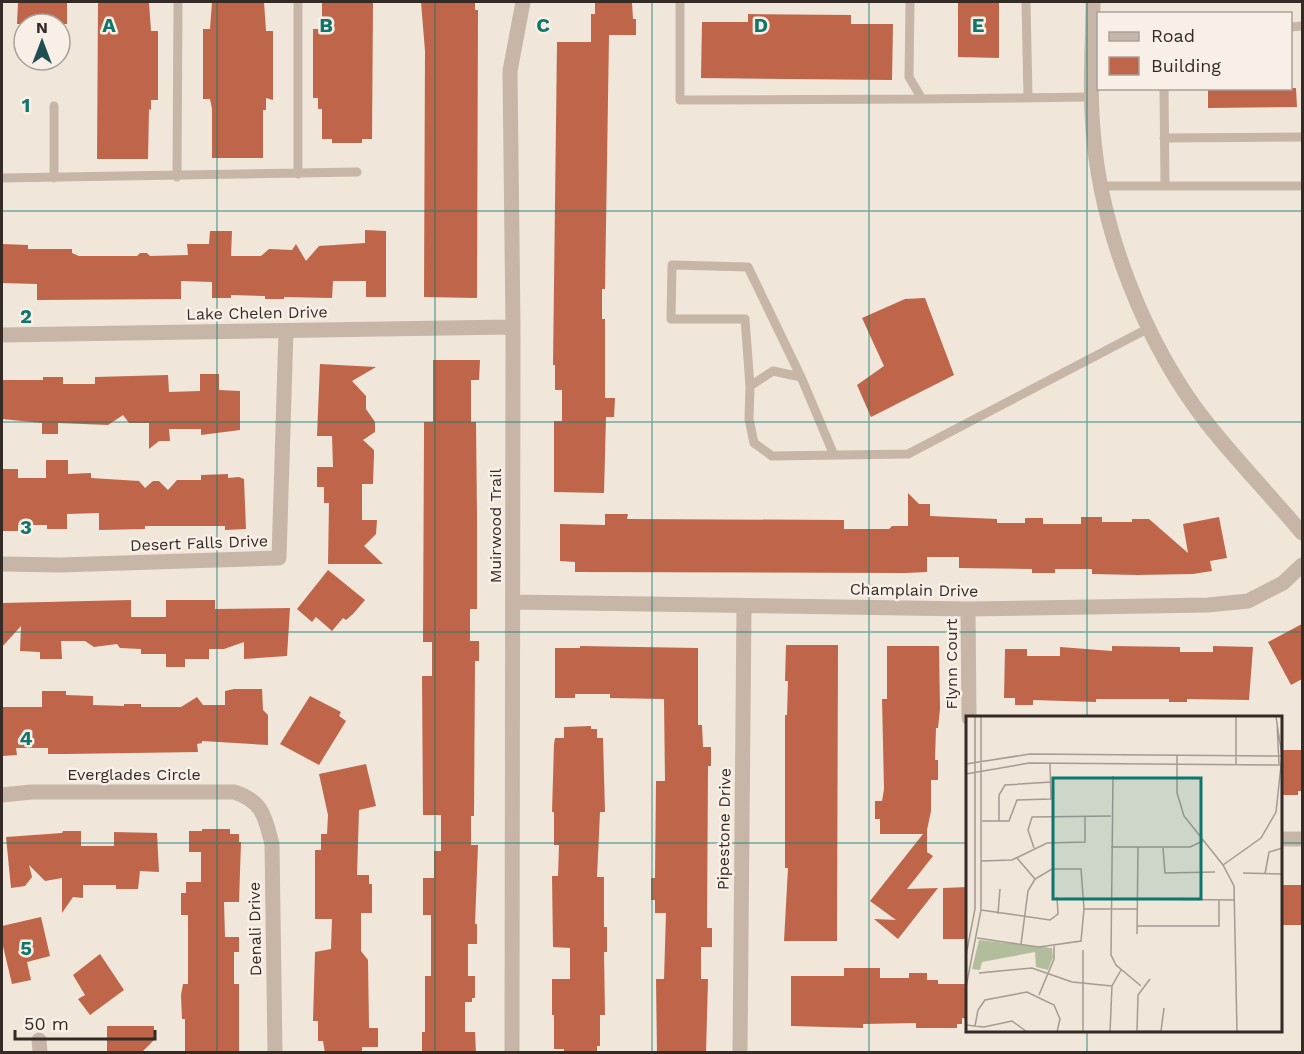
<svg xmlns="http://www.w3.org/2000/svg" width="1304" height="1054" viewBox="0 0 1304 1054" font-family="'Work Sans',sans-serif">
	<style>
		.building { fill: #bf664a }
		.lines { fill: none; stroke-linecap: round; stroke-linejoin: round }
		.service { stroke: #c7b6a7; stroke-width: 9 }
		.minor { stroke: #c7b6a7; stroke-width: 15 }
		.tertiary { stroke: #c7b6a7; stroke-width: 15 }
		.grid { fill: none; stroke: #0f766e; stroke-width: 1.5; stroke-opacity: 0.55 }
		.labels { text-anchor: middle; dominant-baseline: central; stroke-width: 5; stroke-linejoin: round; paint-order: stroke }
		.street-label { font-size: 16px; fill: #342b27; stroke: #f8f0e6 }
		.inset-road { fill: none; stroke: #a59b92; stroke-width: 1.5 }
		.view { fill: #0f766e; fill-opacity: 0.15; stroke: #0f766e; stroke-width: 3 }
		.inset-edge { fill: none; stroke: #342b27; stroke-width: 3 }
		.grid-label { font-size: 20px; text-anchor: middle; font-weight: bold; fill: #0f766e; stroke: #f8f0e6; stroke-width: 5; stroke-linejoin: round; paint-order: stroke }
	</style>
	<rect width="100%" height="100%" fill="#f0e6da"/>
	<path class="building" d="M18 2H67V24H17Z
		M98 2H149L151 31H158V100H151V110L149 109 148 159H97Z
		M212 2H264L266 31H273V100L266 98V110H263V158H212V109L210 99H203V29H210Z
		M322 2H373L372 139H362V143H332V139H322V109H318V98H313V29H319V19L322 20Z
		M421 2H475V10H478L477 298 424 297 425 51Z
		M595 2H632L633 19H636V35H609L605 289H602V319H605V398H615L614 417H606L604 493 554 492V421H562V390H555V365H553L557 42H591V14H595Z
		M958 2H999V58L958 57Z
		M748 14 851 15V24H893L892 80 701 78 702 22H748Z
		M1208 88H1296L1297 107 1208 108Z
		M365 230 386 231V297H366V281H333L332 298 284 297V299H265V296L231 295V298H212V282L181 281V299L37 300V284L2 283V244L28 245V249H72V253L79 256H137L140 253H147L150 256 188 255 187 244H209L210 231H232L231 256H261L269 249 292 250 296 244 306 261 319 246 365 243Z
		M925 298 954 375 871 417 857 385 884 366 862 318 905 299Z
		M433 360H480L479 380H471V422H476L477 517V609H470V641H479V661H475L474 816H471V845H478L475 924H477V944H468V976H475V998H472V1002H465V1032H475L476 1053H422V1032H425V976H431V915H423V878H434V851H441V815H423L422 676H432V642H423L424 433V422H433Z
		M320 364 376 367 352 381 366 396V409L375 422V432L363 440 374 450V455L373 484H362V520H377L376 534 364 546 383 564H328L329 503H324V487H317V467H333L332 436H317Z
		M200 374H219V390L240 391V430L201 435V429H169L170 441H159L149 449V423H129L123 415 108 425 58 423V434H42V423L2 419V380H43V377H63V384H95V377L168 375 169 392 200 391Z
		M46 460H68V474L91 473V478L139 481 145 488 153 481H159L168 490 177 480H201V475L228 474V478L239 477 244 479 246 529 225 530V526H145V529L99 530V513L67 514V529H47V525H18V531H2V469H18V478H46Z
		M908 493 919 504H930V516L997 519V523H1025V518H1043V524H1081V517H1102V522H1132V519H1149L1188 553 1183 524 1219 517 1227 558 1210 561 1212 571 1193 574 1138 575 1092 574V569H1055V573H1032V569L959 568V557H927V572L905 573 575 572V562L560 561V524L605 525V514H628L627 519 844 520V529H889L892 526H908Z
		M328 570 365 600 353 614 346 620 343 618 332 631 316 617 312 622 297 609Z
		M131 600V617H166V600H215V609L290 608 287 656 244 659V642L224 649H209V659H185V667H166V654H141V649L120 648 117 644 94 647 85 641H61L62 659H40V652L20 651 21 626 2 647V603Z
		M1302 624V679L1291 685 1268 642Z
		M786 645H838L837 941H784L788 868H785V715H787L788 681H785Z
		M580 646 698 648V725H702L703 747H711V766H708L707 928H712V947H701V979H708L706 1053H657L656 979H664L666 913H655V900H651V878H655L656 781H665L664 699 610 698V694H575V698H555V648H580Z
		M887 646H939L940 709 938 728H936L935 760H938V780H931V811L927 830V852L933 856 907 889 938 888 898 939 874 919 896 920 870 901 923 834H880V819H875V801H882L884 789 882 699H887Z
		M1112 646 1180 647V652H1213V646L1253 647 1249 700 1187 699V702H1169V699H1096V702L1033 700V705H1015V698H1004L1005 649H1027V656H1060V647L1112 651Z
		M234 689H262L263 710 268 715V745L202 741V743L197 744 198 752 66 754H48V748H16L17 755 2 756V707H42V691H66V695L93 696V705L124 706V704H141V707H181L197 697 203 705H225V691Z
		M310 696 341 712 339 716 346 721 319 765 280 744Z
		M591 726V729H597V738H603L605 812H600L597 877H604V927H607V952H604L605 1015H600V1046H597V1053H564V1049H554V1015H552V979H570V948L553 947 552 876H558L559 845H554V812H552L554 744 555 738H564V727Z
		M1281 750H1302V791H1298V795H1283Z
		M366 764 376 806 359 810 357 875H369V884H372V913H361V951L368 960 369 1028H378V1047H362V1053H325L323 1041H318V1021H313L315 952 331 949 332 919H315V850H321V834H327L328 815 319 774Z
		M202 829H230V834H239V842H241L239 902H224L225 937H239V952H234V984H239V1053H185V1019H182L181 995 183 984H188V915H181V893H186V882H201V852H189V831H202Z
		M63 831H81V846H114V832L157 833 159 872 140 871 138 889H116V885H83V898L73 897 62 913V878L45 881 29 865 32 877 25 886 11 888 6 837 62 833Z
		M1281 885H1302V925H1281Z
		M968 887V939H943V888Z
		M41 917 50 956 27 962 31 980 12 984 2 942V926Z
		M100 954 124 990 90 1015 78 999 85 995 73 975Z
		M844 968H880V978H909V973H927V980H938V984H968V1019L962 1018V1024H957V1028H916V1023L863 1024V1028L791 1026V976H844Z
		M107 1026H154V1040L141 1053H107Z"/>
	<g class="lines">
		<path class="service" d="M298 2V174
			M680 2V100L922 99
			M910 2 909 77 922 99 1093 97
			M1026 2 1028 98
			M1290 27 1302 26
			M1164 88 1165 186
			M54 106V178
			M1164 138 1302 137
			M177 177 178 2
			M2 178 357 172
			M1100 186H1302
			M750 386 745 319H671L672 265 748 267 801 377
			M834 455 801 377 773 371 750 386 749 419 754 443 772 456 908 454 1147 329"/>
		<path class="minor" d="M2 335 513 327
			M2 564 60 565 279 558 286 331
			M513 602 968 609 1208 605 1248 601 1283 583 1302 565
			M968 609 969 718
			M2 795 31 792H234C263 801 265 817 272 844L275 1052
			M1282 839H1302
			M39 1040 40 1052
			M512 1052 513 327 510 71 523 2
			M740 1052 744 606"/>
		<path class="tertiary" d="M1093 2C1093 44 1089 87 1093 129 1100 229 1145 344 1207 423 1237 461 1271 496 1302 533"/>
	</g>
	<path class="grid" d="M217 2V1052M435 2V1052M652 2V1052M869 2V1052M1087 2V718M2 211H1302M2 422H1302M2 632H1302M2 843H968M1282 843H1302M1087 1032V1052"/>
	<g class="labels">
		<g class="street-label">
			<text transform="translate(257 313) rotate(-1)">Lake Chelen Drive</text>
			<text transform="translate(495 526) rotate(-90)">Muirwood Trail</text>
			<text transform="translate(199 543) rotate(-2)">Desert Falls Drive</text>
			<text transform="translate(914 590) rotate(1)">Champlain Drive</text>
			<text transform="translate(951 664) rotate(-90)">Flynn Court</text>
			<text x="134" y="774">Everglades Circle</text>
			<text transform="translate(724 829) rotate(-89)">Pipestone Drive</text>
			<text transform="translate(255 929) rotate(-91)">Denali Drive</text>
		</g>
	</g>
	<g transform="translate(966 716)">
		<rect width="316" height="316" fill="#f0e6da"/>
		<path d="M13 224 86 232 87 241 82 254 70 251 69 236 16 246 14 254 6 253Z" fill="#b2be9b"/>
		<path class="inset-road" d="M270 1V49M311 6 313 48M211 39V77L218 100 257 149 268 170 271 316M0 48 64 38 317 40M0 58 63 47 317 49M147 60 145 239 150 249 175 270M16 105H43L51 84 85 83 84 47M33 105V79L39 69 85 66M145 131H224L237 125M68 132 62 114 66 101 145 100M197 132 199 157 249 156M51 142 69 163M15 145 46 144 81 127 119 126V100M257 149 295 122 310 96 316 40 310 1M277 157 317 158M299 158 303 136 317 132M171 183 269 184M118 193H171M15 194 84 204 92 198 91 181M32 198 34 173M171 210H253V184M171 218 172 131M11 222 73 231 115 225 118 193 115 153H86L69 163 62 175 55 228M0 239 9 193V1M13 257 66 252 106 266 146 270M0 271 15 194V1M73 279 88 243V230M0 309 18 311 46 305 61 316M9 310 12 294 19 284 61 276 88 289 94 303 91 316M117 316V234M144 316 146 270 155 254M148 316 195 315 198 292M171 316 172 279 184 263"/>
		<path class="view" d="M87 62H235V183H87Z"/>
		<rect width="316" height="316" class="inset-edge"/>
	</g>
	<g class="grid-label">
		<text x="109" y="32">A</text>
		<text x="326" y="32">B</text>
		<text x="543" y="32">C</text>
		<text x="761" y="32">D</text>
		<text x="978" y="32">E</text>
		<text x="26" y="112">1</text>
		<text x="26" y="323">2</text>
		<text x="26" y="534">3</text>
		<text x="26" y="745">4</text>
		<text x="26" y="955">5</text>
	</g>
	<rect width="1304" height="1054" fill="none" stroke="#342b27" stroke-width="6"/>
	<rect x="1097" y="12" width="195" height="78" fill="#f8f0e6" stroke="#aaa19a" stroke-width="1.5"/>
	<rect x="1109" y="32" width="30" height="9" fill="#c7b6a7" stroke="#aaa19a" stroke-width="1.5"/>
	<text x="1151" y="42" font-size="18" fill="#342b27">Road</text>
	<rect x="1109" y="57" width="30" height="18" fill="#bf664a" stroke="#aaa19a" stroke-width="1.5"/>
	<text x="1151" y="72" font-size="18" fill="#342b27">Building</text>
	<g transform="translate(42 42)"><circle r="28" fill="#f8f0e6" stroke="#aaa19a" stroke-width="1.5"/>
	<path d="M0-4.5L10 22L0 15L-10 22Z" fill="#1f4f53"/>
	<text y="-9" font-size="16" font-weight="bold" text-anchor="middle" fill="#342b27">N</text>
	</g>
	<path d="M15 1030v9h140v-9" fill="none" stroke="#342b27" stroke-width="3"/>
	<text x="24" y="1030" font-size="18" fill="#342b27" stroke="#f8f0e6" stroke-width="4.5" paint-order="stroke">50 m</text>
</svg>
